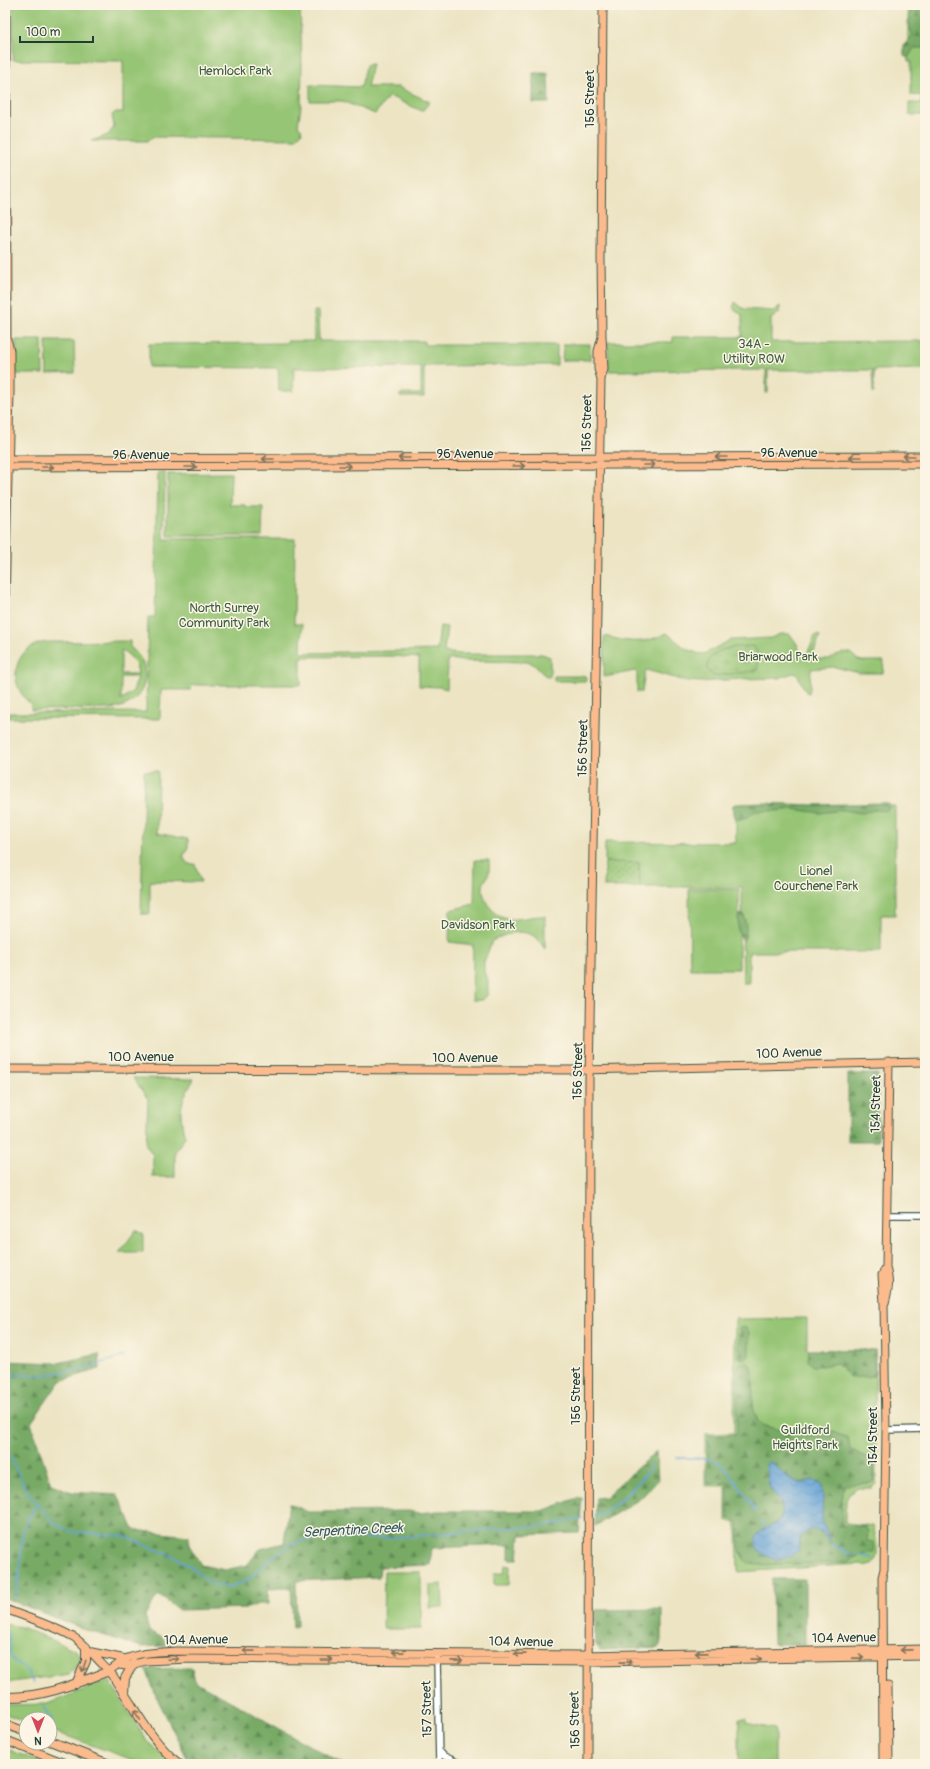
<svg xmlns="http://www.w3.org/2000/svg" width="930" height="1769" viewBox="0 0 930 1769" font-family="Pangolin,sans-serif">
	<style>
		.green { fill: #96c574; stroke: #5a8154; fill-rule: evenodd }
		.forest { fill: url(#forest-firs); stroke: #4c744d; fill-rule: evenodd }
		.wetland { fill: url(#wetland-marsh); stroke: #5a8154 }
		.garden { fill: url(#garden-dots); stroke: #5a8154 }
		.water { fill: url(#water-waves); stroke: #427086 }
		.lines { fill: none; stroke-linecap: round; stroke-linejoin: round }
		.stream { stroke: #65a3d7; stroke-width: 1.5 }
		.minor-casing { stroke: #3e5649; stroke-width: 8 }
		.major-casing { stroke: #3e5649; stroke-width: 9 }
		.highway-casing { stroke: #3e5649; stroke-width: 10 }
		.minor { stroke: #fff; stroke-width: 5.5 }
		.major { stroke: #fbbb8d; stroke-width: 7 }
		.highway { stroke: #fbbb8d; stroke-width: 8 }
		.oneway { stroke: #82765c }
		.labels { text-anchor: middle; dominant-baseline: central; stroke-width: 3; stroke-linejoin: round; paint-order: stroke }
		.park-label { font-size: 13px; fill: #3d5f44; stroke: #fcf5e5 }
		.street-label { font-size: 13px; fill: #1f3d34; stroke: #fcf5e5 }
		.water-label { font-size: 14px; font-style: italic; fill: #345c65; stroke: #fcf5e5 }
	</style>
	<defs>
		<pattern id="forest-firs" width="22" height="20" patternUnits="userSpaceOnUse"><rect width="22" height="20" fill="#78aa66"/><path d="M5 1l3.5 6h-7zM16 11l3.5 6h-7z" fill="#628c55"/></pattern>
		<pattern id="wetland-marsh" width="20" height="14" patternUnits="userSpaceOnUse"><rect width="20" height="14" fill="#96c574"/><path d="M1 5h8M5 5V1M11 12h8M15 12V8" fill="none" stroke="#7aa160"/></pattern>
		<pattern id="garden-dots" width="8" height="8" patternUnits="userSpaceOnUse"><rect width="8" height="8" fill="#96c574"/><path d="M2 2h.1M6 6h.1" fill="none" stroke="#7aa160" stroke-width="1.8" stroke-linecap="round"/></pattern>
		<pattern id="water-waves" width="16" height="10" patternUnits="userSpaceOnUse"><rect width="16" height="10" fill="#65a3d7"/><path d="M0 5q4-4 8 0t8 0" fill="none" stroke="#5386af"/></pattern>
	</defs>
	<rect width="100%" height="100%" fill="#fcf5e5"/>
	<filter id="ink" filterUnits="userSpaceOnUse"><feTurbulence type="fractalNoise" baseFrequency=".025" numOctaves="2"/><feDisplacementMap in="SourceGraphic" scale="8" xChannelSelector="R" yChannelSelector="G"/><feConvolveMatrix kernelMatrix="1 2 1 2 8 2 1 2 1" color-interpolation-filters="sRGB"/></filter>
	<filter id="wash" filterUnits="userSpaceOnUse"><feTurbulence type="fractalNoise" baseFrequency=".012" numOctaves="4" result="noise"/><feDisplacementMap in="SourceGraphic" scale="16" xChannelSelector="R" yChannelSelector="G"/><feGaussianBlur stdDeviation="0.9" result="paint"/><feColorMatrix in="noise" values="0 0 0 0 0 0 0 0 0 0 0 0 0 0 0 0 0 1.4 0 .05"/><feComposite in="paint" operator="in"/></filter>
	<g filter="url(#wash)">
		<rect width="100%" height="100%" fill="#ece4c3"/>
		<path class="green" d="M13 5H300L302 64 301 106 298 126 301 128 302 133 295 139 153 137 147 141H91L108 135 114 127 112 115 116 112H123V61L13 60Z
			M908 5H925V96L911 95V61H908Z
			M372 64 367 87H398L430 102 422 111 389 96 375 114 342 101H310V85L361 87 366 65Z
			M921 98H925V115H909V103H921Z
			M735 302 744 309 774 311 780 306V312L771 319V342L925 341V369L874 370V393H873L872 370H768V393H766V370L609 371 608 342H673V337H742V315L733 308Z
			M314 311H318L319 341H424V345H557V365L424 366V397H400V394H421V367L294 368 293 391H279L278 368 149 367V344L286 343 287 341H314Z
			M16 340H42L43 374H16Z
			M46 341H74L75 373 47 374Z
			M563 344H590V360H565L562 362Z
			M158 472H165L164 539H295L294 624H302L301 653 437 650 440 626 447 627 444 652 459 654H542L550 657V677C540 675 538 665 529 662L462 661 451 659 448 660 447 689 440 687 419 686V658L393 656 301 657V685H192L191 690H161L160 719 8 718V713L146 712 148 617H155Z
			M231 473 230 505H245V507H263L262 536H168V474Z
			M667 633 685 648 697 653 704 654 730 640 771 638 780 634H790L797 644 801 655 804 656 807 654 815 636 817 635 820 636 819 639 811 659H828L842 653H850L858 660 863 661H884L883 673H859L835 667 811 669 810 688 809 693 806 692 797 674 793 673 779 678 739 679 702 682 686 681 646 670 645 671 642 692H637V672L635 671 604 677V636C630 642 642 645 667 633Z
			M130 641V647C157 668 146 706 111 709L31 710V704C4 683 15 643 49 642ZM121 650C131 655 137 663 138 674H121ZM121 677H138L133 691 121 700Z
			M554 676H586V681H554Z
			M144 771H158L157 833 188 839V847L183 857 188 864H195L201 882 150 881V914H141Z
			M735 806H895V915H881V952H749V983H743L742 887H640L639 863 605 862V842L736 843V812Z
			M475 860H489C489 865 490 872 488 876 486 880 483 882 483 887 482 894 486 901 490 907 504 928 525 915 545 916V949C542 946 539 939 535 937 521 927 504 935 492 941L484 962V972L488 980V994L483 1000H472L473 945 449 942 450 910 474 904Z
			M689 889H739V969H690Z
			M133 1078 194 1079C180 1104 178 1108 185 1137L175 1152V1177H153V1155L146 1145 148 1099Z
			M136 1230 143 1234V1253H119Z
			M807 1318V1350H875L876 1484 872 1488H858L850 1493 846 1500 845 1521 846 1523 873 1526C876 1536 881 1558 872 1565L867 1566 861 1564 738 1572 737 1534 735 1523 726 1520V1486H705V1434L734 1433 735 1319Z
			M505 1565 510 1566 509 1585H494V1573H504Z
			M384 1572H421V1629H383Z
			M442 1584 443 1607 430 1608V1585Z
			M5 1624 21 1627 76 1650 81 1661 69 1674 5 1683Z
			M109 1680 146 1740 172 1764H144L50 1730V1719H26V1721L5 1714V1705L47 1704Z
			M739 1719H746V1723L775 1729V1764H739Z
			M5 1748 44 1764H5Z"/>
		<path class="forest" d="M910 5H925V48H914L908 58 904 56V45L913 35 910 29Z
			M533 73H548L549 103H533Z
			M763 803 814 805 884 803 889 804 890 807 885 811 876 810 861 813 843 810 820 813 793 809 775 811H755C749 817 745 819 737 819 732 815 732 810 733 805L735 804Z
			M741 914 744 915C746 923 748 935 743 941L738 931V917Z
			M848 1074H878V1141H848Z
			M741 1327 746 1328 749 1332V1356L744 1360 740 1358 739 1356V1329Z
			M809 1350H875V1376L851 1378 837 1363 822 1366H813L808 1361Z
			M99 1354 100 1369 60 1381 31 1423 51 1484 72 1492 118 1495 134 1530 189 1536V1545L201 1565 225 1570 247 1565 260 1549 284 1543 289 1503 308 1512 409 1511 419 1513 437 1511H542L577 1498H582L579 1533 520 1535 518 1559H509V1545L432 1548 430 1565 380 1567 379 1577 296 1581 297 1626 293 1628 291 1588 268 1589V1604H258L248 1608 179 1610 158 1595 145 1615 149 1631 163 1638 166 1646 141 1647 86 1630 5 1598V1361L58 1363Z
			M741 1363H748L751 1366 753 1371V1401L754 1411 758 1421 762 1425 790 1433 823 1428 848 1438 850 1449 863 1456 873 1458 874 1462V1481L871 1483 845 1485C842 1492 840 1520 844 1526H864L868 1531 867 1541 873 1542 874 1552 858 1556 848 1563H840L756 1565C735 1563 740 1539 738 1524L737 1521 728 1518V1483L707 1484 708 1436 737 1435V1370L739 1364ZM771 1462C777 1471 796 1487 807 1481L823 1496C821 1507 820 1518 825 1529 827 1535 829 1537 830 1544 823 1525 800 1523 800 1545L770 1526 780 1520 782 1515 780 1502 768 1484 769 1475 767 1464Z
			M656 1451 658 1480 640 1499 595 1526 596 1498 605 1497Z
			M772 1579H805V1644H773Z
			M662 1609V1641L658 1648 600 1650 595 1644V1610Z
			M192 1668 195 1681 342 1764H192L189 1762 156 1696 146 1669Z"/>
		<path class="wetland" d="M751 646 754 647 757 652 758 669 756 671 713 676 707 669C708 647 735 647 751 646Z"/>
		<path class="garden" d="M605 862 639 863 640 887H604Z"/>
		<path class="water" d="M769 1461C779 1468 788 1482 801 1483 805 1484 809 1480 813 1480L822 1485 823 1496 822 1520 831 1545 821 1531 810 1529 800 1538 798 1551C793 1555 788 1558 781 1559 769 1559 751 1551 757 1536 761 1526 780 1527 782 1515 785 1500 772 1496 769 1485 767 1479 768 1471 766 1464Z"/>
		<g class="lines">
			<path class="stream" d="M8 1374C52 1379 83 1369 124 1356
				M5 1446 28 1493 54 1523 72 1532 123 1536 177 1558 190 1566 213 1585 230 1587 248 1580 271 1558 291 1544 306 1540 324 1538H389L549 1525 582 1518
				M676 1458C686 1458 707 1457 716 1461 727 1466 749 1501 756 1512
				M596 1517C619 1504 636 1487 652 1466
				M761 1521 766 1528
				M832 1544 847 1553 853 1554
				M858 1555 872 1558
				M15 1599 19 1576 23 1531 36 1504
				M9 1633 10 1656 15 1662 27 1671 33 1683
				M43 1707 52 1719 51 1726"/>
		</g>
	</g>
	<g filter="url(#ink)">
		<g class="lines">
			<g class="minor-casing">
				<path id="minor" d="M887 1215H925
					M886 1430 925 1429
					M437 1658 439 1764
					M439 1751 444 1756 461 1764"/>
			</g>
			<g class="major-casing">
				<path id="major" d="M5 349 7 339 6 5
					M601 379 604 369 602 337 601 258 603 5
					M5 459 925 456
					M5 467 925 464
					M5 607 10 392V351L8 342
					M5 1069 581 1070 925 1062
					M885 1303C889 1287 890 1283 886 1267L889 1062
					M5 1609C28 1618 53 1625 75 1638 88 1647 97 1660 109 1671 114 1668 119 1663 124 1660 138 1652 160 1652 176 1651L581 1655 925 1649
					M92 1652 126 1659
					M119 1665 126 1666 146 1661 189 1659 595 1662 925 1656
					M888 1686 889 1764
					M588 1764 589 1082 601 379 598 369V351L602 337
					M883 1764 882 1577 884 1569 886 1430 884 1303 882 1275 886 1267"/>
			</g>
			<g class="highway-casing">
				<path id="highway" d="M76 1684 86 1661V1647
					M124 1693 125 1678 134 1663
					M5 1697C42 1698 75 1684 109 1671 132 1702 148 1739 179 1764
					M5 1724 26 1732
					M5 1740 66 1764
					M50 1741 109 1764"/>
			</g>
			<use href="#minor" class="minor"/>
			<use href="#major" class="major"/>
			<use href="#highway" class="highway"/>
		</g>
		<defs><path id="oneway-shaft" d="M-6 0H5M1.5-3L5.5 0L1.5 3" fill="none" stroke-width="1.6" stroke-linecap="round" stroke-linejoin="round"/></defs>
		<g class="oneway">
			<use href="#oneway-shaft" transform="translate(909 456) rotate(180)"/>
			<use href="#oneway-shaft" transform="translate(721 457) rotate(180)"/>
			<use href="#oneway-shaft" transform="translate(855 457) rotate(180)"/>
			<use href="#oneway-shaft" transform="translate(404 458) rotate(180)"/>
			<use href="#oneway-shaft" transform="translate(268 459) rotate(180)"/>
			<use href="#oneway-shaft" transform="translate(649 465)"/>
			<use href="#oneway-shaft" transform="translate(345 466)"/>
			<use href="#oneway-shaft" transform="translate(519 466)"/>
			<use href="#oneway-shaft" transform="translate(48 467)"/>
			<use href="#oneway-shaft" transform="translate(191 467)"/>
			<use href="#oneway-shaft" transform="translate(906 1650) rotate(179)"/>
			<use href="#oneway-shaft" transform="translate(249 1651) rotate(-179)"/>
			<use href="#oneway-shaft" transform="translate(398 1652) rotate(-179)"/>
			<use href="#oneway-shaft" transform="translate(701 1653) rotate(179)"/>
			<use href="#oneway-shaft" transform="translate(520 1654) rotate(-179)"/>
			<use href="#oneway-shaft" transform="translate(858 1658) rotate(-1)"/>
			<use href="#oneway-shaft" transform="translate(173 1659) rotate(-2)"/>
			<use href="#oneway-shaft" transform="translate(756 1659) rotate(-1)"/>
			<use href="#oneway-shaft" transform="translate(327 1660)"/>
			<use href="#oneway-shaft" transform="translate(457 1661) rotate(1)"/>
			<use href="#oneway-shaft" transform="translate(626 1662) rotate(-1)"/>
			<use href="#oneway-shaft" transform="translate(84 1666) rotate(108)"/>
			<use href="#oneway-shaft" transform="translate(137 1715) rotate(-124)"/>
		</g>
	</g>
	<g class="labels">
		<g class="park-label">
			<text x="235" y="71">Hemlock Park</text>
			<text x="754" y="344">34A -<tspan x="754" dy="15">Utility ROW</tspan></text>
			<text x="224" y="608">North Surrey<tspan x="224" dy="15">Community Park</tspan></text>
			<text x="778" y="657">Briarwood Park</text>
			<text x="816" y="871">Lionel<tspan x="816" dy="15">Courchene Park</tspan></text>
			<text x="478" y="925">Davidson Park</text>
			<text x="805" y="1430">Guildford<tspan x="805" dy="15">Heights Park</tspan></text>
		</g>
		<g class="street-label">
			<text transform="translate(590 99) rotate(-90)">156 Street</text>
			<text transform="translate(587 423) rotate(-89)">156 Street</text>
			<text x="789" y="453">96 Avenue</text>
			<text x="465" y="454">96 Avenue</text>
			<text x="141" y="455">96 Avenue</text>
			<text transform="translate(583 748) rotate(-89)">156 Street</text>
			<text transform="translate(789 1053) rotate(-2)">100 Avenue</text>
			<text x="141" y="1057">100 Avenue</text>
			<text x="465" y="1058">100 Avenue</text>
			<text transform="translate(578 1071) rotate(-89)">156 Street</text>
			<text transform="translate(876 1104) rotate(-89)">154 Street</text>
			<text transform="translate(576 1396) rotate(-90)">156 Street</text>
			<text transform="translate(873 1436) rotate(-90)">154 Street</text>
			<text transform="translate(844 1638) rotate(-1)">104 Avenue</text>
			<text transform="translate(196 1640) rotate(-1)">104 Avenue</text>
			<text transform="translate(521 1642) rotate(1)">104 Avenue</text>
			<text transform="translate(427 1709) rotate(-91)">157 Street</text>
			<text transform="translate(575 1720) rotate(-91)">156 Street</text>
		</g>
		<g class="water-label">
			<text transform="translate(353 1530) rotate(-3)">Serpentine Creek</text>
		</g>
	</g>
	<rect width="930" height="1769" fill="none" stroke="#fcf5e5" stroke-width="20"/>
	<g transform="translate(38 1731) rotate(180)"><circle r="19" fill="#fcf5e5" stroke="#a4ab9e"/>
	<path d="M0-3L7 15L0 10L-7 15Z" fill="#d1495b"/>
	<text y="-6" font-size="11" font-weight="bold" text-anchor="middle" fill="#1f3d34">N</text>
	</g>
	<path d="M20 36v6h73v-6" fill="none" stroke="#1f3d34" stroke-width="2"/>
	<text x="26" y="36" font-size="12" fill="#1f3d34" stroke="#fcf5e5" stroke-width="3" paint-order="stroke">100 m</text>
</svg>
